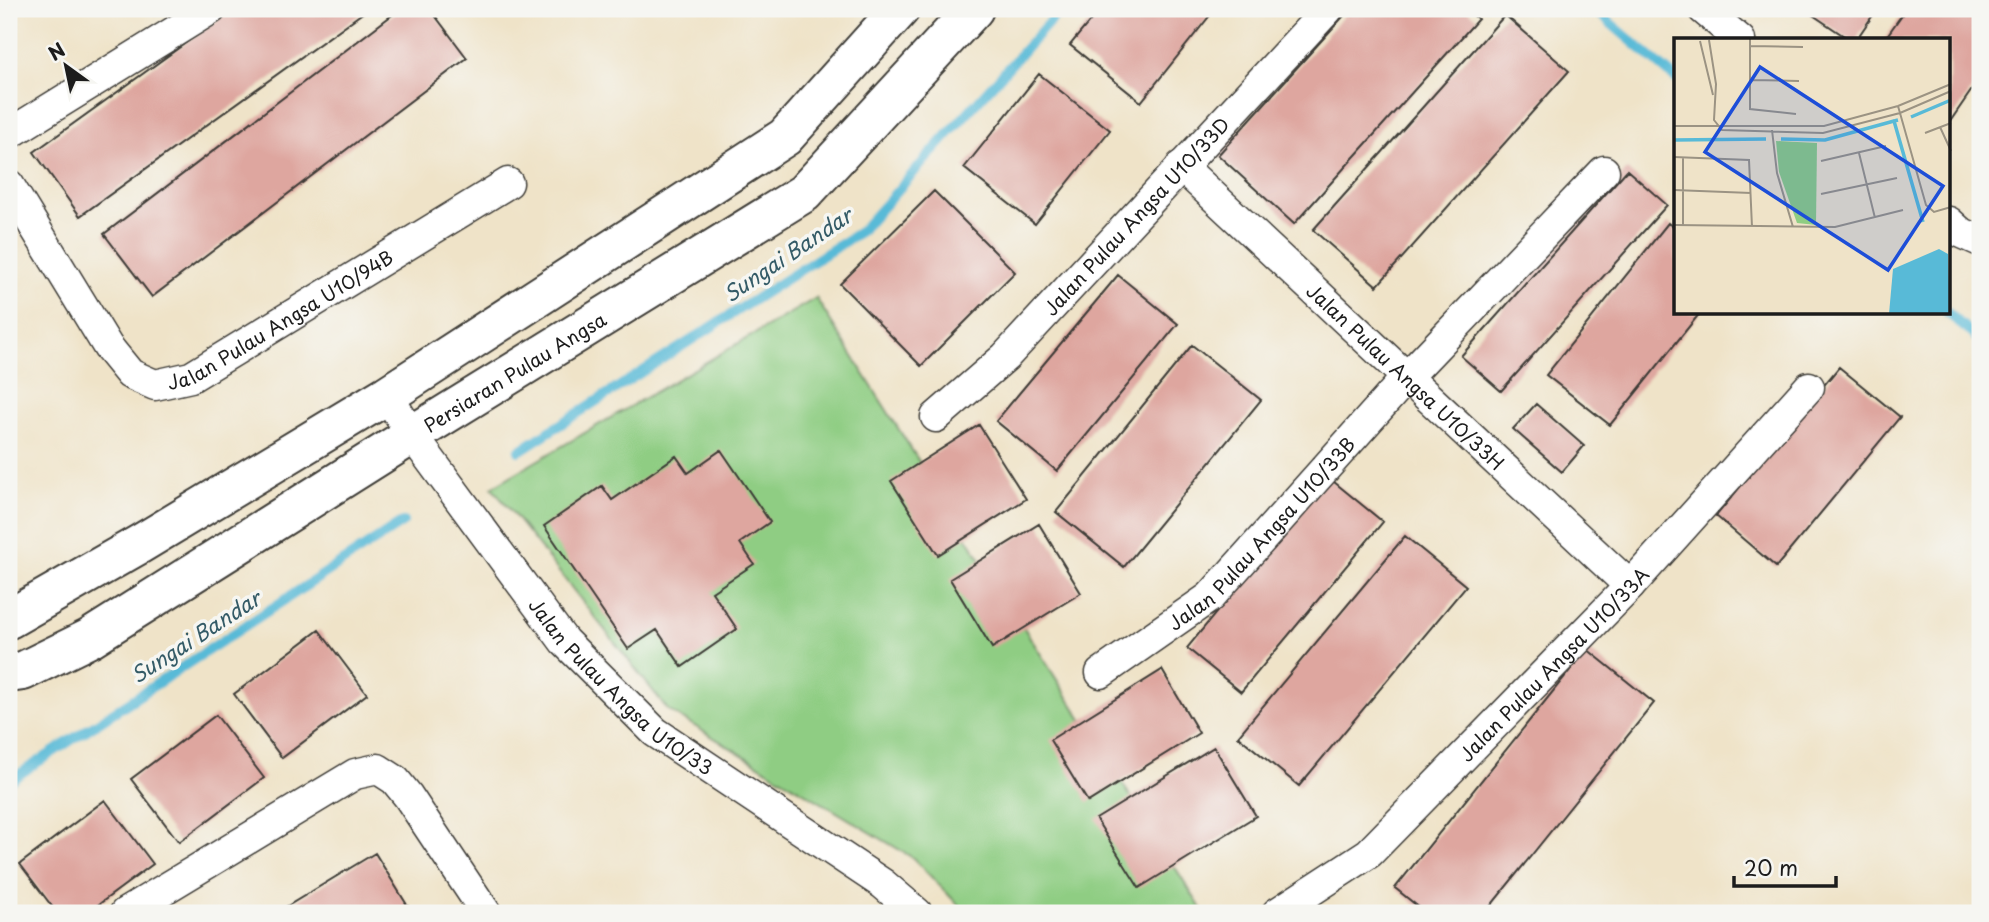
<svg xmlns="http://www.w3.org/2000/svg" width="1989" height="922" viewBox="0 0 1989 922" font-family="'Playpen Sans',sans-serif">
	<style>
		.green { fill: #8fcd83; stroke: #567450; stroke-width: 2 }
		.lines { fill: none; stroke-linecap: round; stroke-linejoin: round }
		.stream { stroke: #58bad7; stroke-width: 10 }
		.building { fill: #dea69f }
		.street-casing { stroke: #3c3a36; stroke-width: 33 }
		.secondary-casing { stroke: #3c3a36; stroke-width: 42 }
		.street { stroke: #fff; stroke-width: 30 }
		.secondary { stroke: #fff; stroke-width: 38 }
		.labels { text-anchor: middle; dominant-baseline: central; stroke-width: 7; stroke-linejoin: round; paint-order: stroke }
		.street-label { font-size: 19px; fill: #1c1c1c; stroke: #f6f6f2 }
		.water-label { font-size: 21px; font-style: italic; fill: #345b67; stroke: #f6f6f2 }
		.inset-river { fill: none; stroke: #58bad7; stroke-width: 3.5 }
		.inset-road { fill: none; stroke: #9b9383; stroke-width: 2 }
		.view { fill: #1d4ed8; fill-opacity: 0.15; stroke: #1d4ed8; stroke-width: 3.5 }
		.inset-edge { fill: none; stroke: #1c1c1c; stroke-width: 3.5 }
	</style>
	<rect width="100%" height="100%" fill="#f6f6f2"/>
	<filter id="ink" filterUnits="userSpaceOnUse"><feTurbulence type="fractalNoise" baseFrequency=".0143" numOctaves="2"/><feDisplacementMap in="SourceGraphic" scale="14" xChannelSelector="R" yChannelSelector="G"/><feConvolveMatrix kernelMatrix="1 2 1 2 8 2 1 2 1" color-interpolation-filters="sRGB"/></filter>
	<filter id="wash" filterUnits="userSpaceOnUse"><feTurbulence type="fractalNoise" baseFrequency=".00686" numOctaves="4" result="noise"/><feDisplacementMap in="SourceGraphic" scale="28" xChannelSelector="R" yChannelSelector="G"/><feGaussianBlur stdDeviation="1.57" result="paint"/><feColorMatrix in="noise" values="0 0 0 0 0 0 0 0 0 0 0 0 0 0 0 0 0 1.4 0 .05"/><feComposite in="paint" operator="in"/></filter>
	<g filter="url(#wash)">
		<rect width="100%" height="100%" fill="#efe3c8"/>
		<path class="green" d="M816 298 1204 913H966L913 858 668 710 492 487Z"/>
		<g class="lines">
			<path class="stream" d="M1594 9 1676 79
				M1948 313 1980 341
				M519 451 861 231 1061 9
				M9 781 403 522"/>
		</g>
		<g id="blocks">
			<path class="building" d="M233 9H368L80 216 34 152Z
				M400 9H430L467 58 152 297 104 234Z
				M1100 9H1215L1141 102 1070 45Z
				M1350 9H1466L1478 19 1294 224 1218 155Z
				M1804 9H1877L1856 40H1850Z
				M1906 9H1980V78L1949 123V40H1884Z
				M1505 15 1569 71 1377 286 1313 230Z
				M1039 74 1110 130 1035 224 964 168Z
				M1627 170 1667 205 1501 391 1461 356Z
				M934 191 1015 272 921 366 840 284Z
				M1668 223 1676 229V313H1700L1610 425 1546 375Z
				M1118 275 1178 324 1057 471 996 421Z
				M1192 345 1261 400 1124 567 1056 512Z
				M1839 367 1900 417 1776 567 1716 516Z
				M1536 404 1584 446 1562 472 1513 429Z
				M979 425 1026 499 938 555 891 481Z
				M721 450 770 522 740 543 754 564 712 592 737 629 682 667 657 630 628 649 544 526 602 486 612 500 676 456 688 473Z
				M1328 477 1383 522 1241 692 1187 648Z
				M1039 524 1081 593 992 648 950 579Z
				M1405 536 1466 586 1299 786 1238 736Z
				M319 630 367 694 282 758 234 694Z
				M1587 649 1654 703 1485 913H1426L1395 888Z
				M1162 670 1199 733 1088 802 1050 740Z
				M216 715 264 778 179 842 131 779Z
				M1214 747 1256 816 1139 888 1096 819Z
				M105 800 153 864 87 913H57L20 864Z
				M375 853 412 913H276Z"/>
		</g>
	</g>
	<g filter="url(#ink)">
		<use href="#blocks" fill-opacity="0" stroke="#3c3a36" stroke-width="2"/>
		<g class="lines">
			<g class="street-casing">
				<g id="street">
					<path d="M1703 9 1740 40"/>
					<path d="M9 134 211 9"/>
					<path id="s1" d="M1181 166 1630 586"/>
					<path id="s2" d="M9 185 108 347 130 374 155 385 191 377 508 183"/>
					<path d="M1949 222 1960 232 1980 241"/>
					<path id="s3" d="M387 395 412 435 564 641 655 732 883 884 917 913"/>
					<path id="s4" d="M936 417 1005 357 1328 9"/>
					<path id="s5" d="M1101 673 1210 597 1407 377 1604 171"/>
					<path d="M125 913 355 774 378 769 395 780 408 796 486 913"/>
					<path id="s6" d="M1277 913 1369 853 1630 586 1809 387"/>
				</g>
			</g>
			<g class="secondary-casing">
				<g id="secondary">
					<path d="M9 619 140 544 387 395 785 137 900 9"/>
					<path id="s7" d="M9 673 23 671 90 638 412 435 804 193 974 9"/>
				</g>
			</g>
			<use href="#street" class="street"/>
			<use href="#secondary" class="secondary"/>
		</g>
	</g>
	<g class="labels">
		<g class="street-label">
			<text stroke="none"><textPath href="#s4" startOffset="284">Jalan Pulau Angsa U10/33D</textPath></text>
			<text stroke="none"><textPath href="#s2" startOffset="394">Jalan Pulau Angsa U10/94B</textPath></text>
			<text stroke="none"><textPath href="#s7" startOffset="590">Persiaran Pulau Angsa</textPath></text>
			<text stroke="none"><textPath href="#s1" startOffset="308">Jalan Pulau Angsa U10/33H</textPath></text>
			<text stroke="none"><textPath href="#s5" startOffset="214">Jalan Pulau Angsa U10/33B</textPath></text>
			<text stroke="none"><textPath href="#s6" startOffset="374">Jalan Pulau Angsa U10/33A</textPath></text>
			<text stroke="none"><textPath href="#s3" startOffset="376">Jalan Pulau Angsa U10/33</textPath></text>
		</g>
		<g class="water-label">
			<text transform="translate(787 254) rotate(-34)">Sungai Bandar</text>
			<text transform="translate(195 636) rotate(-33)">Sungai Bandar</text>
		</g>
	</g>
	<g transform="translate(1674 38)">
		<rect width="276" height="276" fill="#efe3c8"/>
		<path d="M102 103 143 105 142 187 123 185 105 134Z" fill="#8fcd83"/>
		<path d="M265 211 274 216 276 276H215L219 231Z" fill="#58bad7"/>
		<path class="inset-river" d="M237 79 277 62M224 82 220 83 249 184M107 101 151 102 220 83M0 102 92 101"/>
		<path class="inset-road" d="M76 1V71L122 76M35 2 42 46 40 82 48 92 149 95 226 75 277 53M26 3 39 57M76 8 129 9M76 42 125 43M224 68 252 167 260 174 277 169M0 88H150L224 68 277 46M266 89 277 113M98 92 103 135 119 189M251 95 277 85M185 115 201 180M0 119 75 122 78 189M9 119V187M147 123 212 108M0 152 77 155M147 156 223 140M0 187 161 189 229 172"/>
		<path class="view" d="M86 29 269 148 214 232 31 114Z"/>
		<rect width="276" height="276" class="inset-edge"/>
	</g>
	<rect width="1989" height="922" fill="none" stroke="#f6f6f2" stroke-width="35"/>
	<g transform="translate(66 66) rotate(327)" stroke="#f6f6f2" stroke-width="5" paint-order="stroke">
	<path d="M0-5L12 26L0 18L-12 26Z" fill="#1c1c1c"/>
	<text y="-10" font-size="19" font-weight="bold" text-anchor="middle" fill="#1c1c1c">N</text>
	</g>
	<path d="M1734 876v10h102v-10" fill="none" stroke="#1c1c1c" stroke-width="3.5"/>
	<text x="1744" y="876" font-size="21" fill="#1c1c1c" stroke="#f6f6f2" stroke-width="5" paint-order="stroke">20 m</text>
</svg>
